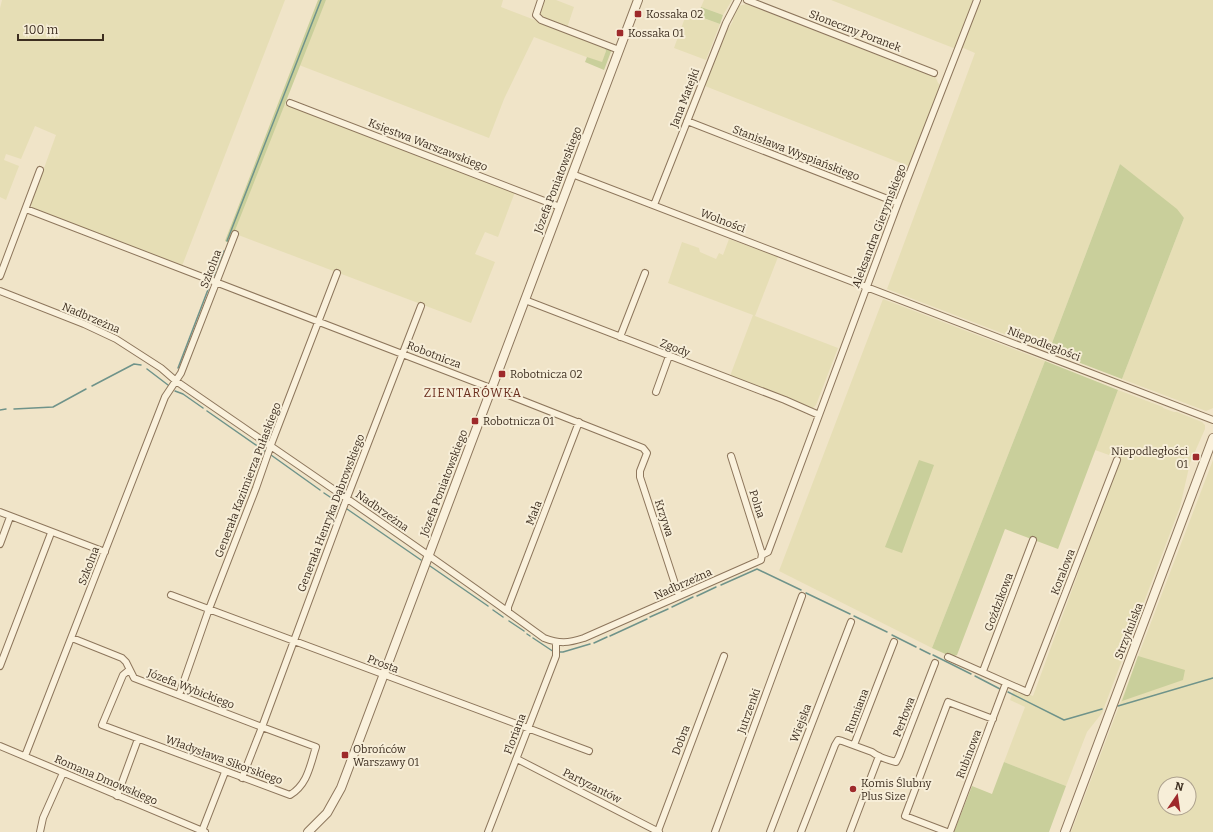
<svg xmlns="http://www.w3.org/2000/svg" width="1213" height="832" viewBox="0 0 1213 832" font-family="Bitter,serif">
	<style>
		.farmland { fill: #e6deb5; fill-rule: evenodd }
		.green { fill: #c9cf9b }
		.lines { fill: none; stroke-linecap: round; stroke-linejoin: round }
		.stream { stroke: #6f938a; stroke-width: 1.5 }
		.minor-casing { stroke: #8d765c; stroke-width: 8 }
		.tertiary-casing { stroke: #8d765c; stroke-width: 10 }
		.minor { stroke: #faf1dc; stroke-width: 6 }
		.tertiary { stroke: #faf1dc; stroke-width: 8 }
		.poi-dot { fill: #9e2a2b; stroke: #f7eed8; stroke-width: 1.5 }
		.labels { text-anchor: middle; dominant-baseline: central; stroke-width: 4; stroke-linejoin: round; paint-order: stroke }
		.poi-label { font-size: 11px; fill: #3d2e20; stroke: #f7eed8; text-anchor: start }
		.street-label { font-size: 11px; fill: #3d2e20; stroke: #f7eed8 }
		.neighbourhood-label { font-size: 12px; letter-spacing: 1px; fill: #6b2e1e; stroke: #f7eed8 }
	</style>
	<rect width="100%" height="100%" fill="#f0e4c8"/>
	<path class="farmland" d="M2 0H285L182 266 32 210 31 204 56 135 35 126 21 159 6 154 4 160 19 166 6 200 0 197V8Z
		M326 0H503L501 7 603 46 606 51 602 63 534 37 504 99 489 138 299 65Z
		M544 0H556L574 7 567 28 545 20 540 16 539 13Z
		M704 0H732L723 15 701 7Z
		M831 0H975L956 49Z
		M980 0H1213V408L1211 409 1206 411 1122 379 1184 218 1120 164 1049 351 887 289 975 53 961 47Z
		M746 4 936 78 938 83 942 86 911 167 705 86 727 30 729 28 733 21 731 17 739 6Z
		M687 12 720 24 706 60 674 48Z
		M284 104 515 192 498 237 485 232 475 254 495 262 471 323 233 233Z
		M729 239 778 257 755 316 838 348 816 405 813 408 730 376 753 315 668 283 682 242 699 248 700 252 716 259 719 253 723 255Z
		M883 299 1045 361 932 648 779 571Z
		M1118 390 1163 407V408L1174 412H1177L1202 422 1205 425V429L1190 463 1180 507 1102 713 1087 732 1066 786 1004 762 1025 707 1010 700 1014 689 1033 696 1120 459 1095 450Z
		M1213 460V832H1071ZM1165 784H1189V808H1165Z"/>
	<path class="green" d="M318 0H326L230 243 225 241Z
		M701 7 723 15 720 24 698 16Z
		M604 46 612 49 604 70 585 62 587 57 602 62 606 51Z
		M1120 164 1177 209 1184 218 1122 379 1049 351Z
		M1045 361 1118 390 1058 549 1005 529 957 655 952 657 932 648Z
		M919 460 934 465 902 553 885 547Z
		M1138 656 1185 670 1183 680 1122 701Z
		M1004 762 1066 786 1049 832H954L972 786 992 794Z"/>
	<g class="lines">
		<path class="stream" d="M227 241 321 0
			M214 276 224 251
			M178 368 209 287
			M147 369 168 385
			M92 386 134 364 141 365
			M175 391 183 394 203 408
			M14 409 53 407 86 389
			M0 410 6 409
			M207 411 266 452
			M271 455 320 490
			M324 493 342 505
			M347 509 421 560
			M430 566 488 606
			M721 585 757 569 801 590
			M806 593 850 614
			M697 596 716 587
			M672 607 693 597
			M493 610 503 617
			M854 616 887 632
			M650 617 668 609
			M509 621 524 631
			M527 634 530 636
			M892 635 916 647
			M610 636 647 619
			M533 638 554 652
			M594 643 607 637
			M920 649 930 654
			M557 652H563L590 644
			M933 655 971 674
			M975 676 1000 689
			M1008 692 1064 720 1102 709
			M1118 706 1213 678"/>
		<g class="minor-casing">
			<path id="minor" d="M541 0 536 15 541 20 619 50
				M747 0 934 73
				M290 103 560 207
				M687 121 898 203
				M572 174 1213 420
				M654 205 726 23 738 0
				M26 209 488 387 643 448 647 453 640 471V477L679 596
				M0 276 40 170
				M0 291 84 324 116 339 161 368 176 381C299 466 423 549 544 638 560 644 568 643 584 638L761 560 762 554 731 456
				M525 300 785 400 819 415
				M620 337 645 273
				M656 392 669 356
				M0 512 105 552
				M0 544 10 517
				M762 555 768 552 898 203 977 0
				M171 595 589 751
				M508 611V607L579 422
				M72 638 122 658 126 662 134 678 262 727 242 778
				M948 657 1027 692 1117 460
				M0 666 51 533
				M129 670 123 675 102 725 290 795C308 784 310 765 316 747L262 727 348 495 421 306
				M983 671 1033 540
				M179 695 209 609 256 488 272 442 337 273
				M854 745 894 642
				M0 746 205 832
				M25 756 165 397 181 373 235 234
				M517 759 659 832
				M117 796 138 739
				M202 831 225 772
				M658 831 724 656
				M40 832 43 818 63 773
				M488 832 556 656V642
				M715 832 802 596
				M770 832 851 622
				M801 832 835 745 838 740 842 741 872 752C878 757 888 760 896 762L899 756 935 663
				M850 832 879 756
				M947 832 905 816 948 702 993 719
				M950 832 1006 683"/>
		</g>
		<g class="tertiary-casing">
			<path id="tertiary" d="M308 832 327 813 341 788 638 0
				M1065 832 1213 438"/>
		</g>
		<use href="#minor" class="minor"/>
		<use href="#tertiary" class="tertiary"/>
	</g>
	<g class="poi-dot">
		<rect x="634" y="10" width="8" height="8" rx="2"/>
		<rect x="616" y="29" width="8" height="8" rx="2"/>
		<rect x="498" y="370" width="8" height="8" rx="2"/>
		<rect x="471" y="417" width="8" height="8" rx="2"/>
		<rect x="1192" y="453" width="8" height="8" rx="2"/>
		<rect x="341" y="751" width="8" height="8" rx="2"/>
		<circle cx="853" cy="789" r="4"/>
	</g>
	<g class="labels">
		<g class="poi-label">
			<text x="646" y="14">Kossaka 02</text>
			<text x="628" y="33">Kossaka 01</text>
			<text x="510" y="374">Robotnicza 02</text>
			<text x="483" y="421">Robotnicza 01</text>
			<text x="1188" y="451" text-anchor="end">Niepodległości<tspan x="1188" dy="13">01</tspan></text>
			<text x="353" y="749">Obrońców<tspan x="353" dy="13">Warszawy 01</tspan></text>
			<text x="861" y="783">Komis Ślubny<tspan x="861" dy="13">Plus Size</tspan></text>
		</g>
		<g class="street-label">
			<text transform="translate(855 31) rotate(21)">Słoneczny Poranek</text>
			<text transform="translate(685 98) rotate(-69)">Jana Matejki</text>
			<text transform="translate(428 145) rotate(21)">Księstwa Warszawskiego</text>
			<text transform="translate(796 153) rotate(21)">Stanisława Wyspiańskiego</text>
			<text transform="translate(558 180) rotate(-69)">Józefa Poniatowskiego</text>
			<text transform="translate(723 221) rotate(21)">Wolności</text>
			<text transform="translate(879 226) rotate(-69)">Aleksandra Gierymskiego</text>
			<text transform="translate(211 269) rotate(-69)">Szkolna</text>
			<text transform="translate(91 318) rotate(23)">Nadbrzeżna</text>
			<text transform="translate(1044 344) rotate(21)">Niepodległości</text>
			<text transform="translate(675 348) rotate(21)">Zgody</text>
			<text transform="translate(434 355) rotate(21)">Robotnicza</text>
			<text transform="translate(248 480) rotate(-69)">Generała Kazimierza Pułaskiego</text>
			<text transform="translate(444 483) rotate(-69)">Józefa Poniatowskiego</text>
			<text transform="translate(757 504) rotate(72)">Polna</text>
			<text transform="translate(382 511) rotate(35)">Nadbrzeżna</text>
			<text transform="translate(331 513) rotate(-69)">Generała Henryka Dąbrowskiego</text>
			<text transform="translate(534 513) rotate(-69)">Mała</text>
			<text transform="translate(664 518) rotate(72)">Krzywa</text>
			<text transform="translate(89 566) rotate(-69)">Szkolna</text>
			<text transform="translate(1063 572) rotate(-69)">Koralowa</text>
			<text transform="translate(683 584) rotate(-24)">Nadbrzeżna</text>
			<text transform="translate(999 602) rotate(-69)">Goździkowa</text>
			<text transform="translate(1129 631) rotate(-69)">Strzykulska</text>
			<text transform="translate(383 664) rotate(21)">Prosta</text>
			<text transform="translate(191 689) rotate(21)">Józefa Wybickiego</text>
			<text transform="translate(749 711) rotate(-70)">Jutrzenki</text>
			<text transform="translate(857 711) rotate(-69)">Rumiana</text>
			<text transform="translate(904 717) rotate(-69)">Perłowa</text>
			<text transform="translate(801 723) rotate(-69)">Wiejska</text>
			<text transform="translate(515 734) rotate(-69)">Floriana</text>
			<text transform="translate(681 740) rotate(-69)">Dobra</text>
			<text transform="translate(969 754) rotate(-69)">Rubinowa</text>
			<text transform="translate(224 760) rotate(20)">Władysława Sikorskiego</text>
			<text transform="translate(106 780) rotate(23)">Romana Dmowskiego</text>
			<text transform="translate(592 786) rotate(27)">Partyzantów</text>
		</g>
		<g class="neighbourhood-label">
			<text x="473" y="393">ZIENTARÓWKA</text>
		</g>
	</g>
	<g transform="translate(1177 796) rotate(13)"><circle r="19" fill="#f7eed8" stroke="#ada18e"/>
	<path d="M0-3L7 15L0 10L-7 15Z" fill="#9e2a2b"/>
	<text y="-6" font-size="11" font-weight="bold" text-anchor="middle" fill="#3d2e20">N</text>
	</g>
	<path d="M18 34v6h85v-6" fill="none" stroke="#3d2e20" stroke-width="2"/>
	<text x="24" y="34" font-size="12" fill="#3d2e20" stroke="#f7eed8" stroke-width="3" paint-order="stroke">100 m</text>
</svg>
